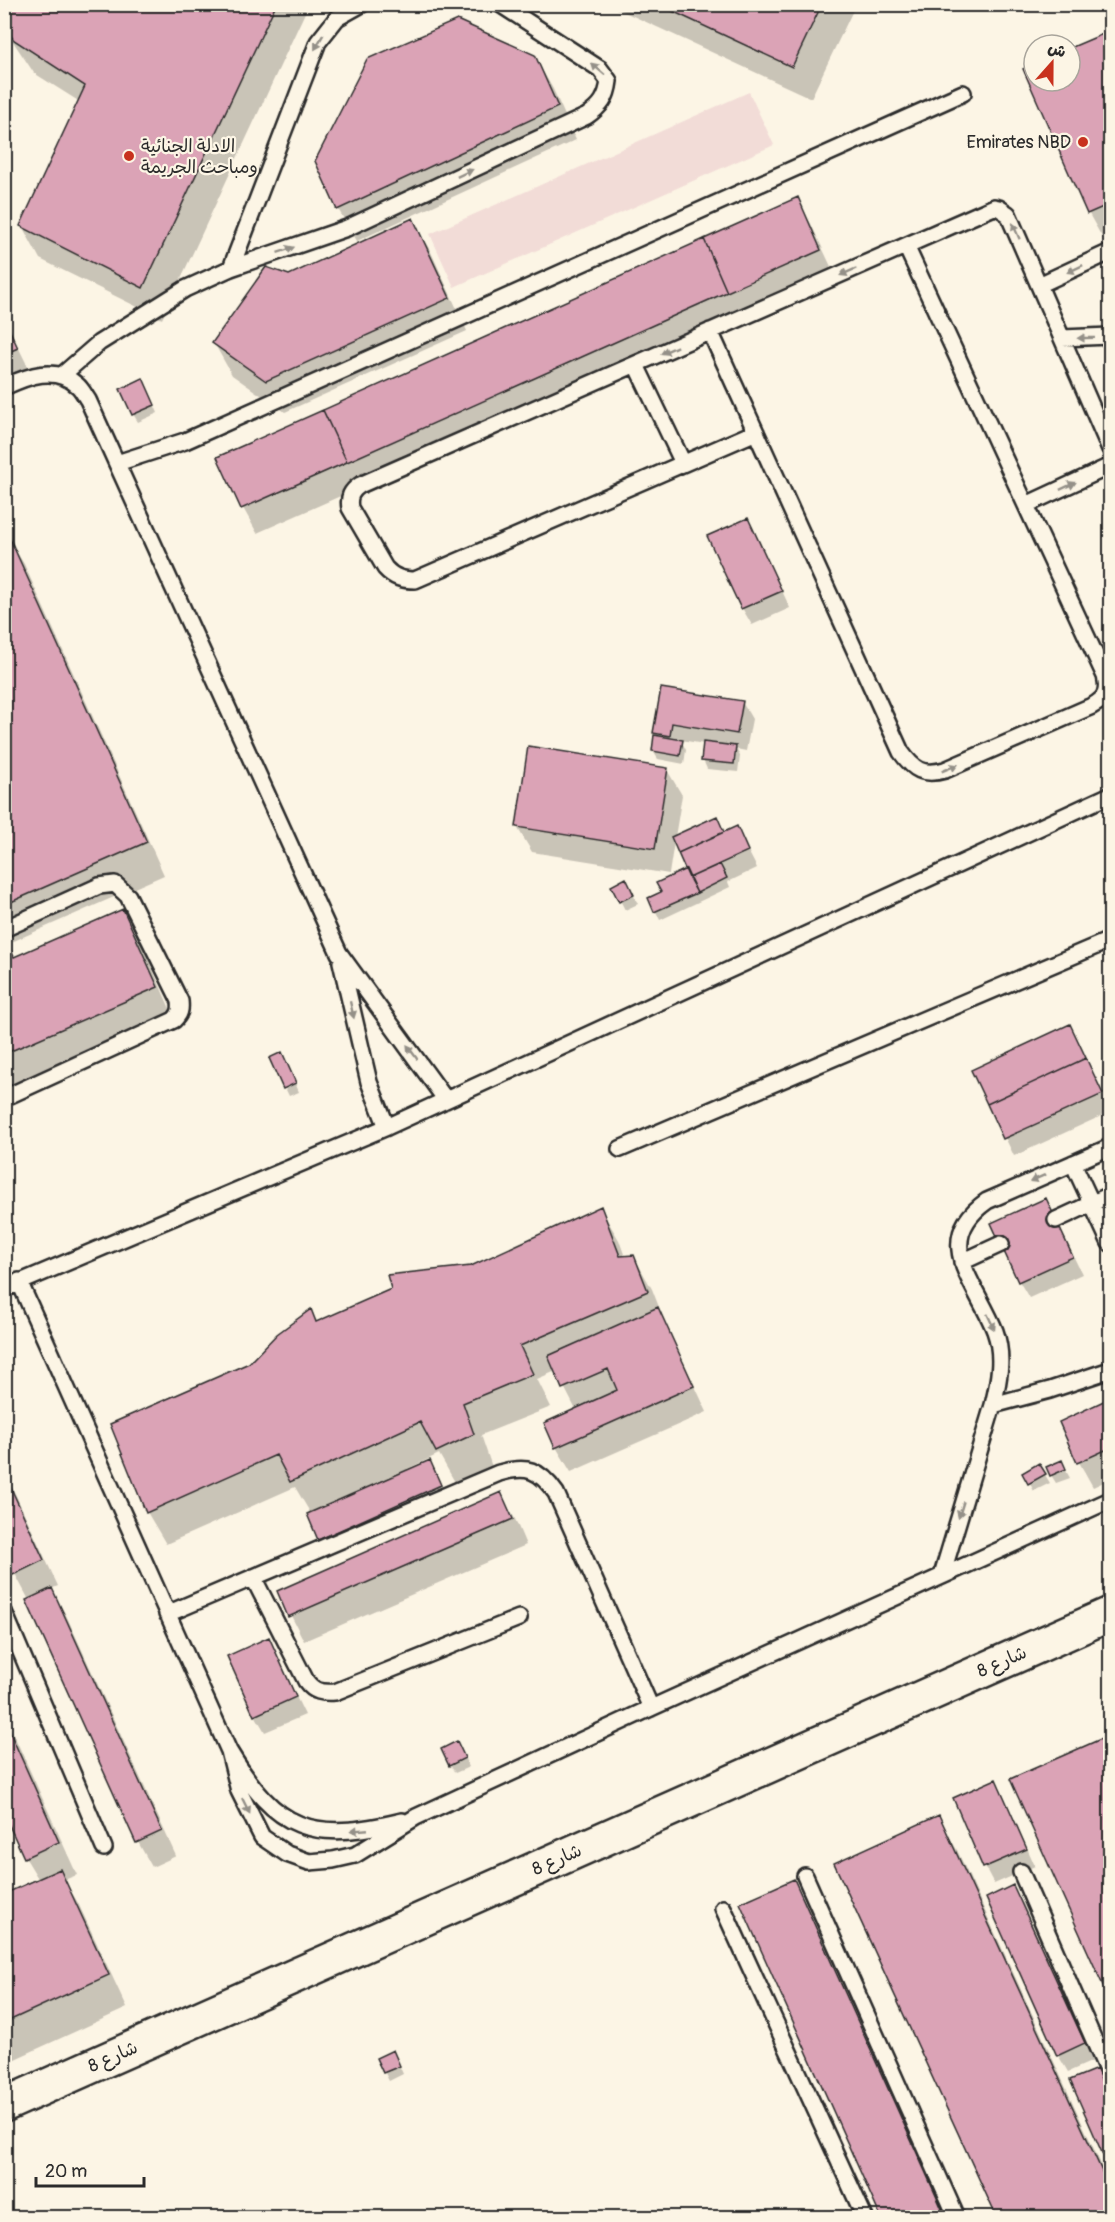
<svg xmlns="http://www.w3.org/2000/svg" width="1115" height="2222" viewBox="0 0 1115 2222" font-family="Pangolin,'Playpen Sans Arabic',sans-serif">
	<style>
		.built { fill: #f2dcd7 }
		.shadow { fill: #0003 }
		.building { fill: #dba3b6; stroke: #2b2b2b; stroke-width: 1.5 }
		.lines { fill: none; stroke-linecap: round; stroke-linejoin: round }
		.service-casing { stroke: #2b2b2b; stroke-width: 20 }
		.tertiary-casing { stroke: #2b2b2b; stroke-width: 38 }
		.service { stroke: #fcf5e5; stroke-width: 15 }
		.tertiary { stroke: #fcf5e5; stroke-width: 33 }
		.oneway { fill: #949088 }
		.poi-dot { fill: #c8321e; stroke: #fcf5e5; stroke-width: 2 }
		.labels { text-anchor: middle; dominant-baseline: central; stroke-width: 4.5; stroke-linejoin: round; paint-order: stroke }
		.poi-label { font-size: 18px; fill: #2b2b2b; stroke: #fcf5e5; text-anchor: end }
		.street-label { font-size: 18px; fill: #2b2b2b; stroke: #fcf5e5 }
	</style>
	<rect width="100%" height="100%" fill="#fcf5e5"/>
	<filter id="ink" filterUnits="userSpaceOnUse"><feTurbulence type="fractalNoise" baseFrequency=".0167" numOctaves="2"/><feDisplacementMap in="SourceGraphic" scale="12" xChannelSelector="R" yChannelSelector="G"/><feConvolveMatrix kernelMatrix="1 2 1 2 8 2 1 2 1" color-interpolation-filters="sRGB"/></filter>
	<g filter="url(#ink)">
		<path class="built" d="M749 92 774 145 454 287 430 234Z"/>
		<path class="shadow" d="M4 4H309L162 319 40 259 22 226 80 102 34 73 4 28Z
			M607 4H856L811 98Z
			M1110 32V244L1107 246 1089 214 1025 70 1034 66V81H1070V50Z
			M534 56 553 89 576 140 357 241 338 209Z
			M797 199 811 224 835 275 745 324 367 493 363 486 257 533 243 508 219 458Z
			M412 220 431 252 467 331 285 412 232 375 214 343Z
			M4 318 31 373 4 385Z
			M147 388 158 413 138 422 133 414Z
			M4 532 24 564 164 875 7 944 15 958 122 911 141 943 175 1020 4 1094Z
			M757 537 790 608 752 625 742 608Z
			M662 689 742 702 752 719 746 751 736 749 740 756 738 772 707 769 703 760 704 744 681 740 686 750 684 764 658 759 653 751Z
			M667 770 682 795 675 837 717 818 725 833 736 828 757 868 728 882 730 887 660 920 650 899 662 893 688 870 674 842 669 874 532 852 517 827Z
			M613 886 630 888 638 904 625 910Z
			M1079 1043 1110 1112 1014 1156 973 1071Z
			M271 1059 286 1062 299 1092 289 1096Z
			M1046 1200 1082 1274 1029 1298 1019 1281Z
			M600 1208 619 1240 625 1257H634L652 1289 664 1320 707 1412 571 1472 556 1447 576 1410 556 1371 537 1379 551 1407 481 1435 492 1467 456 1484 439 1454 407 1469 408 1471 430 1462 450 1502 329 1556 319 1539 311 1514 295 1487 166 1544 147 1512 250 1364 311 1311 318 1323 471 1267Z
			M1110 1400V1479L1093 1487 1079 1462 1061 1422Z
			M1061 1462 1070 1478 1056 1483 1051 1475Z
			M1039 1465 1050 1483 1034 1491 1024 1473Z
			M4 1470 58 1586 51 1589 66 1615 176 1856 152 1867 138 1842 29 1600 4 1553Z
			M500 1494 515 1519 526 1545 304 1641 279 1592Z
			M268 1639 305 1715 265 1732 255 1715Z
			M4 1713 77 1875 64 1880 78 1903 127 2008 4 2064V1896L39 1880 25 1857 4 1810Z
			M1110 1736V1997L1012 1780Z
			M461 1751 469 1767 455 1773 450 1765Z
			M996 1781 1005 1798 1035 1866 994 1884 985 1867Z
			M938 1817 957 1850 1110 2184V2218H998Z
			M4 1833 9 1843 4 1845Z
			M793 1881 812 1913 949 2218H883Z
			M1013 1887 1023 1904 1093 2061 1068 2072 1058 2055Z
			M378 2059 397 2060 403 2074 389 2081Z
			M1096 2071 1110 2097V2168L1072 2081Z"/>
		<path class="building" d="M4 4H276L143 288 20 226 85 86 14 40 4 27Z
			M657 4H822L792 67Z
			M457 20 535 55 558 107 337 210 315 161 367 59Z
			M1110 31V204L1087 214 1023 69 1034 64V81H1070V48Z
			M798 197 821 250 727 292 704 239Z
			M413 218 450 298 266 381 212 343 266 267 289 275Z
			M704 239 727 292 347 462 323 410Z
			M4 318 18 348 4 354Z
			M143 378 155 405 132 415 120 389Z
			M323 410 347 462 241 509 217 457Z
			M748 518 782 591 741 609 707 536Z
			M6 530 147 842 4 905V531Z
			M661 688 743 701 737 734 672 723 670 736 653 733Z
			M654 735 683 740 680 756 652 751Z
			M703 742 736 746 734 764 701 761Z
			M528 746 668 768 655 849 516 827Z
			M717 816 724 832 678 853 671 837Z
			M737 826 748 851 689 878 678 853Z
			M720 864 727 878 697 893 689 878Z
			M686 869 697 893 654 912 648 898 661 892 656 883Z
			M626 878 634 895 619 902 611 886Z
			M123 909 158 987 4 1054V942L7 941 14 957Z
			M1070 1024 1086 1058 987 1104 971 1070Z
			M282 1052 296 1083 283 1089 269 1058Z
			M1086 1058 1103 1094 1003 1139 987 1104Z
			M1046 1198 1073 1257 1018 1282 991 1223Z
			M601 1206 620 1256 634 1255 648 1291 520 1346 533 1374 463 1403 474 1434 436 1452 420 1422 290 1482 276 1455 146 1513 110 1424 249 1363 277 1334 311 1309 316 1322 391 1289 387 1275 471 1266Z
			M658 1307 694 1386 555 1448 544 1423 617 1390 608 1369 562 1389 548 1356Z
			M1110 1398V1448L1077 1463 1059 1422Z
			M430 1460 441 1485 318 1540 307 1514Z
			M1062 1460 1066 1469 1050 1476 1046 1467Z
			M1039 1463 1046 1474 1028 1484 1022 1473Z
			M4 1473 44 1560 13 1575 4 1557Z
			M501 1492 513 1519 288 1617 277 1591Z
			M52 1588 162 1831 136 1843 26 1600Z
			M269 1637 296 1697 254 1716 227 1656Z
			M4 1719 59 1842 24 1858 4 1814Z
			M1110 1735V2001L1010 1779Z
			M457 1741 465 1758 449 1766 441 1749Z
			M996 1779 1027 1849 983 1868 953 1798Z
			M939 1815 1110 2189V2218H997L834 1863Z
			M60 1869 109 1975 4 2023V1894Z
			M794 1879 946 2218H881L740 1903Z
			M1013 1885 1085 2043 1057 2056 986 1898Z
			M393 2050 400 2066 383 2073 376 2058Z
			M1097 2069 1110 2099V2171L1070 2080Z"/>
		<g class="lines">
			<g class="service-casing">
				<path id="service" d="M231 268 318 42 337 18 362 4
					M1039 285 1110 252
					M710 331 901 752C914 770 923 776 945 770L1092 706C1105 699 1109 692 1105 676L906 246
					M1062 338 1110 336
					M636 365 683 463
					M61 376 99 343 185 289 231 268 347 228 587 116C601 106 607 98 609 81L600 69 500 4
					M4 387C28 376 55 365 77 385 82 389 85 396 88 400L339 953 446 1100
					M756 432 415 580C403 580 394 578 385 568L350 508C348 497 351 491 360 485L994 207 999 208 1008 214 1110 449
					M117 463 185 441 963 93
					M1026 505 1110 466
					M4 929 99 886 115 884 128 896 180 1001C181 1010 180 1014 174 1020L4 1098
					M341 962 369 1082 387 1127
					M620 1149 1110 940
					M1073 1163 1110 1243
					M1056 1220 1110 1195
					M962 1262 1001 1244
					M19 1281 229 1751C277 1831 311 1843 402 1821
					M4 1289 387 1127 1110 795
					M993 1405 1050 1390 1110 1370
					M942 1575 993 1405C999 1380 1004 1356 995 1331 977 1284 930 1241 987 1201L1110 1147
					M253 1577 306 1681C314 1692 322 1693 335 1692L519 1618
					M4 1612 104 1848
					M167 1614 499 1473C527 1465 539 1469 556 1493L651 1708
					M229 1751 239 1791 262 1837 287 1854 309 1862 333 1860 355 1855 416 1817 651 1708 1110 1500
					M1021 1872 1110 2077
					M805 1876 957 2218
					M723 1908 865 2218"/>
			</g>
			<g class="tertiary-casing">
				<path id="tertiary" d="M4 2105 1110 1614"/>
			</g>
			<use href="#service" class="service"/>
			<use href="#tertiary" class="tertiary"/>
		</g>
		<defs><path id="oneway-solid" d="M-6-.8H1V-3.2L6.5 0L1 3.2V.8H-6Z" transform="scale(1.5)"/></defs>
		<g class="oneway">
			<use href="#oneway-solid" transform="translate(319 42) rotate(120)"/>
			<use href="#oneway-solid" transform="translate(598 69) rotate(-139)"/>
			<use href="#oneway-solid" transform="translate(465 173) rotate(-25)"/>
			<use href="#oneway-solid" transform="translate(1016 231) rotate(-114)"/>
			<use href="#oneway-solid" transform="translate(286 250) rotate(-19)"/>
			<use href="#oneway-solid" transform="translate(1075 269) rotate(155)"/>
			<use href="#oneway-solid" transform="translate(848 272) rotate(156)"/>
			<use href="#oneway-solid" transform="translate(1086 338) rotate(179)"/>
			<use href="#oneway-solid" transform="translate(669 350) rotate(156)"/>
			<use href="#oneway-solid" transform="translate(1068 486) rotate(-25)"/>
			<use href="#oneway-solid" transform="translate(950 768) rotate(-22)"/>
			<use href="#oneway-solid" transform="translate(352 1010) rotate(77)"/>
			<use href="#oneway-solid" transform="translate(412 1052) rotate(-126)"/>
			<use href="#oneway-solid" transform="translate(1038 1178) rotate(156)"/>
			<use href="#oneway-solid" transform="translate(991 1322) rotate(65)"/>
			<use href="#oneway-solid" transform="translate(961 1510) rotate(107)"/>
			<use href="#oneway-solid" transform="translate(246 1806) rotate(64)"/>
			<use href="#oneway-solid" transform="translate(359 1830) rotate(175)"/>
		</g>
	</g>
	<g class="poi-dot">
		<circle cx="1083" cy="142" r="6"/>
		<circle cx="129" cy="156" r="6"/>
	</g>
	<g class="labels">
		<g class="poi-label">
			<text x="1071" y="142">Emirates NBD</text>
			<text x="141" y="146" text-anchor="start">الادلة الجنائية<tspan x="141" dy="21">ومباحث الجريمة</tspan></text>
		</g>
		<g class="street-label">
			<text transform="translate(1002 1662) rotate(-24)">شارع 8</text>
			<text transform="translate(557 1860) rotate(-24)">شارع 8</text>
			<text transform="translate(113 2057) rotate(-24)">شارع 8</text>
		</g>
	</g>
	<rect width="1115" height="2222" fill="none" stroke="#fcf5e5" stroke-width="24"/>
	<rect x="12" y="12" width="1091" height="2198" fill="none" stroke="#2b2b2b" stroke-width="2" filter="url(#ink)"/>
	<g transform="translate(1052 63) rotate(21)"><circle r="28" fill="#fcf5e5" stroke="#a8a49b" stroke-width="1.5"/>
	<path d="M0-4.5L10 22L0 15L-10 22Z" fill="#c8321e"/>
	<text y="-9" font-size="16" font-weight="bold" text-anchor="middle" fill="#2b2b2b">ش</text>
	</g>
	<path d="M36 2177v9h108v-9" fill="none" stroke="#2b2b2b" stroke-width="3"/>
	<text x="45" y="2177" font-size="18" fill="#2b2b2b" stroke="#fcf5e5" stroke-width="4.5" paint-order="stroke">20 m</text>
</svg>
